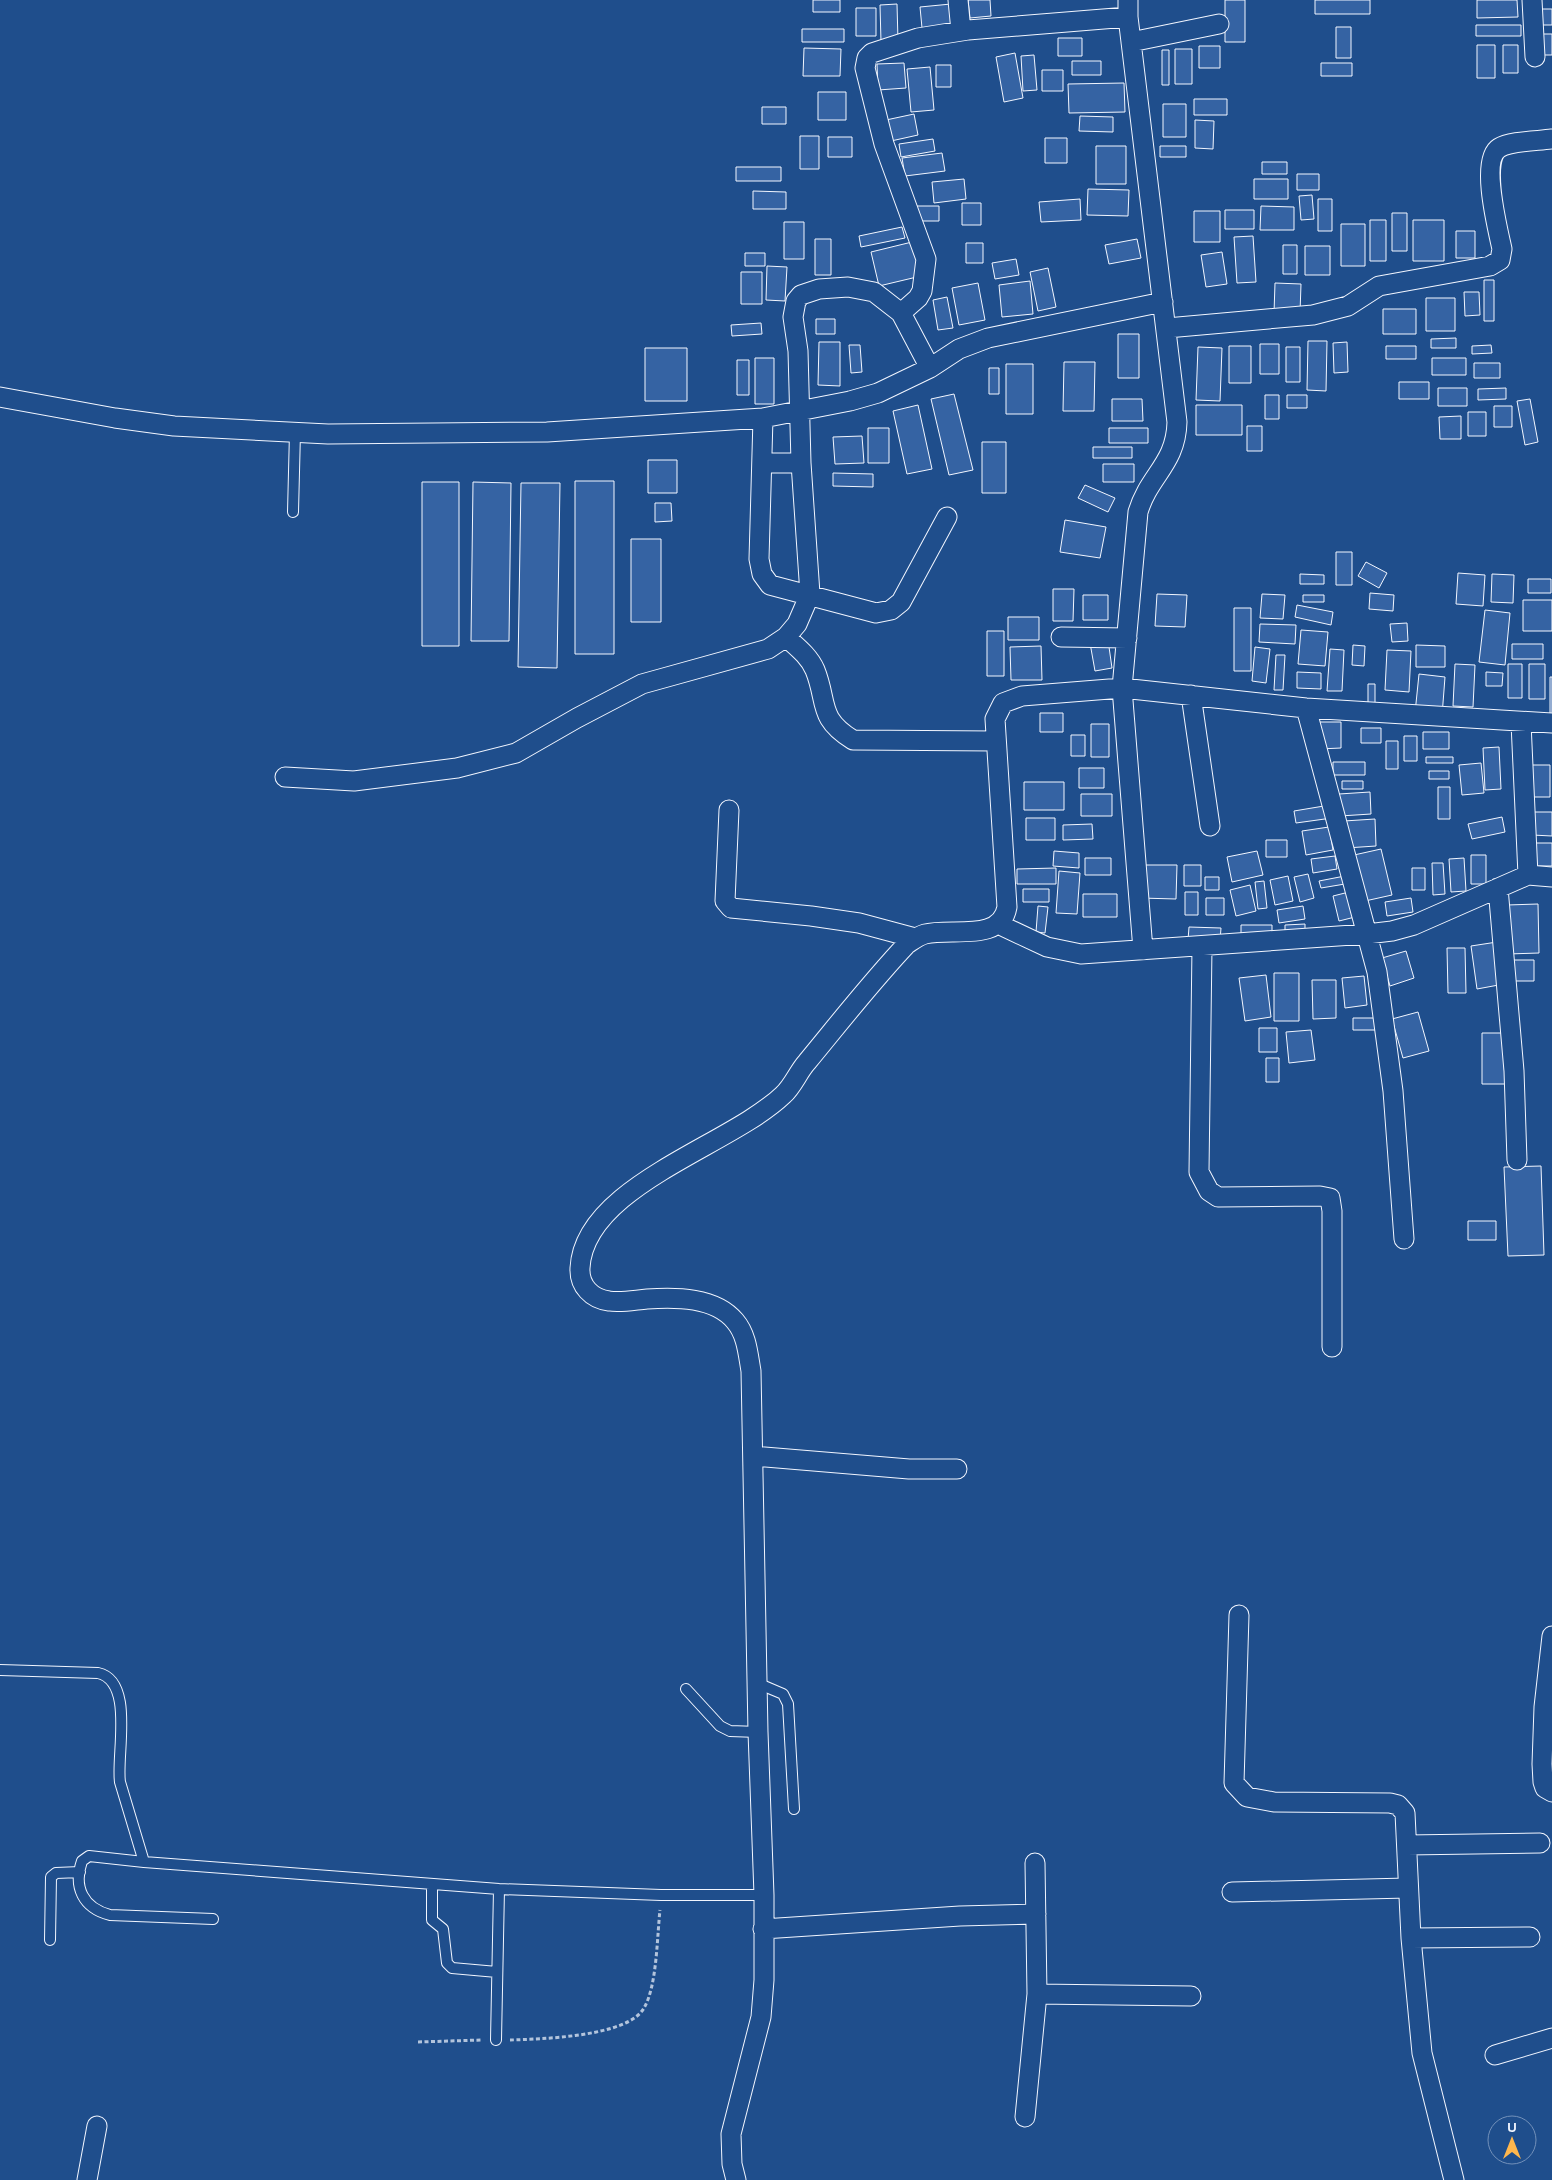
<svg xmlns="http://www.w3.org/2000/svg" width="1552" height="2180" viewBox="0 0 1552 2180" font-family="Overpass,sans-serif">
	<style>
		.building { fill: #3563a3; stroke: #f2f6ff }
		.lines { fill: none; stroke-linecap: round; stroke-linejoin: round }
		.service-casing { stroke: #f2f6ff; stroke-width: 12 }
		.minor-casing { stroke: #f2f6ff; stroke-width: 21 }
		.path { stroke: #b3c4dc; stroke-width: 3; stroke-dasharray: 4 2.5; stroke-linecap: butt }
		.service { stroke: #1f4e8c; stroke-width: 10 }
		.minor { stroke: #1f4e8c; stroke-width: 19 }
	</style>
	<rect width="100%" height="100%" fill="#1f4e8c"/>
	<path class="building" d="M813 0H840V12H813Z
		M968 0H990L991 16 970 18Z
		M1225 0H1245V42H1225Z
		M1315 0H1370V14H1315Z
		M1477 0H1517L1518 17 1477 18Z
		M897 4 898 41 881 42 880 5Z
		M951 4 953 25 922 28 920 7Z
		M856 8H876V36H856Z
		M1535 9H1552V25H1535Z
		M1476 25H1521V36H1476Z
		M1336 27H1351V58H1336Z
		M802 29H844V42H802Z
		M1541 34H1552V55H1541Z
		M1058 38H1082V56H1058Z
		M1477 45H1495V78H1477Z
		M1503 45H1518V73H1503Z
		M1199 46H1220V68H1199Z
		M804 48 841 49 840 76H803Z
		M1175 49H1192V84H1175Z
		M1162 50H1169V85H1162Z
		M1015 53 1023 98 1004 102 996 57Z
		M1034 55 1037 90 1023 91 1021 56Z
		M1072 61H1101V75H1072Z
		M904 63 906 88 878 90 877 64Z
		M1321 63H1352V76H1321Z
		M936 65H951V87H936Z
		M930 67 934 110 911 112 907 69Z
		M1042 70H1063V91H1042Z
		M1124 83 1125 112 1069 113 1068 84Z
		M818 92H846V120H818Z
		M1194 99H1227V115H1194Z
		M1163 104H1186V137H1163Z
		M762 107H786V124H762Z
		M914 114 918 135 891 141 886 120Z
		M1080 116 1113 117V132L1079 131Z
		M1195 120 1214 121 1213 149 1195 148Z
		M800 136H819V169H800Z
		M828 137H852V157H828Z
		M1045 138H1067V163H1045Z
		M933 139 935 151 901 157 899 144Z
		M1096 146H1126V184H1096Z
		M1160 146H1186V157H1160Z
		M942 153 945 171 905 176 902 158Z
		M1262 162H1287V174H1262Z
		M736 167H781V181H736Z
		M1297 174H1319V190H1297Z
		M964 179 966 199 934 203 932 182Z
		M1254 179H1288V199H1254Z
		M1088 189 1129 190 1128 216 1087 215Z
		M753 191 786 192V209H753Z
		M1312 195 1314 219 1301 220 1299 196Z
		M1080 199 1081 220 1041 222 1039 202Z
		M1318 199H1332V231H1318Z
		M962 203H981V225H962Z
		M916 206H939V221H916Z
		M1261 206 1294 207V230H1260Z
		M1225 210H1254V229H1225Z
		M1194 211H1220V242H1194Z
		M1392 213H1407V251H1392Z
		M1370 220H1386V261H1370Z
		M1413 220H1444V261H1413Z
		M784 222H804V259H784Z
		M1341 224H1365V266H1341Z
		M902 227 905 238 861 247 859 236Z
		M1456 231H1475V258H1456Z
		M1253 236 1256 282 1237 283 1234 237Z
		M815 239H831V275H815Z
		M1137 239 1141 258 1109 264 1105 245Z
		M912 242 921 276 879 286 871 252Z
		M966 243H983V263H966Z
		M1283 245H1297V274H1283Z
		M1305 246H1330V275H1305Z
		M1222 252 1227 284 1206 287 1201 255Z
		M745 253H765V266H745Z
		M1016 259 1019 275 995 279 992 263Z
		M767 266 787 267 785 301 766 300Z
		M1048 268 1056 307 1038 311 1030 272Z
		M741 272H762V304H741Z
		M1484 280H1494V321H1484Z
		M1030 281 1033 314 1002 317 999 285Z
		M978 283 985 320 959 325 952 288Z
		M1275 283 1301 284 1300 313H1274Z
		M1464 292H1479L1480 315 1465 316Z
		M947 297 953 328 938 330 933 300Z
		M1426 298H1455V331H1426Z
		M1383 309H1416V334H1383Z
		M816 319H835V334H816Z
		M761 323 762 334 732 336 731 325Z
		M1118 334H1139V378H1118Z
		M1456 338V348H1431V339Z
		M1308 341H1327L1326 391 1307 390Z
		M819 342H840V386L818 385Z
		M1347 342 1348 372 1334 373 1333 343Z
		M1260 344H1279V374H1260Z
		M849 345H860L862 372 851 373Z
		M1491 345 1492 353 1472 354V346Z
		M1229 346H1251V383H1229Z
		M1386 346H1416V359H1386Z
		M1198 347 1222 348 1220 401 1196 400Z
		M1286 347H1300V382H1286Z
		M645 348H687V401H645Z
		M755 358H774V404H755Z
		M1432 358H1466V375H1432Z
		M737 360H749V395H737Z
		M1064 362H1095L1094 411H1063Z
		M1474 363H1500V378H1474Z
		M1006 364H1033V414H1006Z
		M989 368H999V394H989Z
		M1399 382H1429V399H1399Z
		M1438 388H1467V406H1438Z
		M1506 388V399L1478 400V389Z
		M954 394 973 470 949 475 931 399Z
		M1265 395H1279V419H1265Z
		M1287 395H1307V408H1287Z
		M1112 399H1142L1143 421H1112Z
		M1530 399 1538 442 1525 445 1517 401Z
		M918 405 932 469 907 474 893 411Z
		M1196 405H1242V435H1196Z
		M1494 406H1512V427H1494Z
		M1468 412H1486V436H1468Z
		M1461 416V439H1440L1439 417Z
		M1247 426H1262V451H1247Z
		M868 428H889V463H868Z
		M1109 428H1148V443H1109Z
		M862 436 864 463 835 464 833 437Z
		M982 442H1006V493H982Z
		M1093 447H1132V458H1093Z
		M648 460H677V493H648Z
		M1103 464H1134V482H1103Z
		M833 473 873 474V487L833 486Z
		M575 481H614V654H575Z
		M422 482H459V646H422Z
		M473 482 511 483 509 641H471Z
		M521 483H560L557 668 518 667Z
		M1085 485 1115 498 1108 512 1078 498Z
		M655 503H671L672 521 655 522Z
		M1065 520 1106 527 1100 558 1060 552Z
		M631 539H661V622H631Z
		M1336 552H1352V585H1336Z
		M1366 562 1387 573 1379 588 1358 576Z
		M1458 573 1485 575 1483 606 1456 604Z
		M1300 574 1324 575V584H1300Z
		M1492 574 1514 575 1513 603 1491 602Z
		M1528 579H1551V593H1528Z
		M1053 589H1074L1073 621H1053Z
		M1370 593 1394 595 1393 611 1369 609Z
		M1157 594 1187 595 1185 627 1155 626Z
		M1262 594 1285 595 1283 619 1260 618Z
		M1083 595H1108V620H1083Z
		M1303 595H1324V602H1303Z
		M1523 600H1552V631H1523Z
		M1297 605 1333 612 1331 625 1295 617Z
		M1234 608H1251V671H1234Z
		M1485 610 1510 613 1505 665 1479 662Z
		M1008 617H1039V640H1008Z
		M1407 623 1408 641 1392 642 1390 624Z
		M1260 624 1296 625 1295 644 1259 642Z
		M1301 630 1328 632 1325 666 1298 664Z
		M987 631H1004V676H987Z
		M1108 640 1112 668 1095 671 1090 643Z
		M1512 644H1543V659H1512Z
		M1353 645 1365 646 1364 666 1352 665Z
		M1416 645 1445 646V667H1416Z
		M1041 646 1042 680H1011L1010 647Z
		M1255 647 1270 649 1266 683 1252 681Z
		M1330 649 1344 650 1342 691H1327Z
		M1387 650 1411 651 1409 692 1385 690Z
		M1276 655H1285L1283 690H1274Z
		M1455 664 1475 665 1473 707 1453 706Z
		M1508 664H1522V698H1508Z
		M1529 664H1545V699H1529Z
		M1297 672 1321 673V689L1297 688Z
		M1486 672 1503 673 1502 686H1486Z
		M1419 674 1445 677 1442 716 1415 713Z
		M1550 677H1552V717H1550Z
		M1368 684H1375V706H1368Z
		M1040 713H1063V732H1040Z
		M1318 722H1341V748L1319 749Z
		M1091 724H1109V757H1091Z
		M1361 728H1381V743H1361Z
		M1423 732H1449V749H1423Z
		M1071 735H1085V756H1071Z
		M1404 736H1417V761H1404Z
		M1386 741H1398V769H1386Z
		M1499 747 1501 789 1485 790 1483 748Z
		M1426 757H1453V763H1426Z
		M1333 762H1365V775H1333Z
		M1481 763 1484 793 1462 795 1459 765Z
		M1528 765H1550V797H1528Z
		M1079 768H1104V788H1079Z
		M1429 771H1449V779H1429Z
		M1342 781H1363V789H1342Z
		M1024 782H1064V810H1024Z
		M1438 787H1450V819H1438Z
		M1370 792 1371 814 1340 816 1339 794Z
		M1081 794H1112V816H1081Z
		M1330 805 1332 818 1296 823 1294 811Z
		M1532 812H1552V836L1532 835Z
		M1502 817 1505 832 1472 839 1468 824Z
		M1026 818H1055V840H1026Z
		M1375 819 1376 846 1346 848 1344 821Z
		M1092 824 1093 839 1063 840V825Z
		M1329 827 1333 850 1306 855 1302 831Z
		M1266 840H1287V857H1266Z
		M1531 843H1552V866H1531Z
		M1381 849 1392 895 1365 901 1354 855Z
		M1054 851 1079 853V868L1053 866Z
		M1257 851 1263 875 1232 882 1227 857Z
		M1471 855H1486V884H1471Z
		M1335 856 1337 869 1313 873 1311 859Z
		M1085 858H1111V875H1085Z
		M1464 858 1466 891 1451 892 1449 859Z
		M1432 863H1443L1445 894 1433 895Z
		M1141 865H1177L1176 899 1140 898Z
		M1184 865H1201V886H1184Z
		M1056 868V884H1017V869Z
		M1412 868H1425V890H1412Z
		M1059 871 1080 873 1077 914 1056 913Z
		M1308 874 1314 898 1300 902 1294 877Z
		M1350 875 1351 883 1321 888 1319 881Z
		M1288 876 1293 901 1275 905 1270 880Z
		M1205 877H1219V890H1205Z
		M1264 881 1267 908 1258 909 1255 882Z
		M1250 885 1256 911 1236 916 1230 890Z
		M1023 889H1049V902H1023Z
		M1185 892H1198V915H1185Z
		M1349 892 1355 917 1339 921 1333 896Z
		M1083 894H1117V917H1083Z
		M1206 898H1224V915H1206Z
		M1411 898 1413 912 1387 916 1385 902Z
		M1538 904 1539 953 1508 954 1507 905Z
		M1038 906 1048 907 1045 933 1036 932Z
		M1303 906 1305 919 1279 923 1277 910Z
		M1305 924V931L1285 932V925Z
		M1241 925H1272V937H1241Z
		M1189 927 1221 928 1220 941 1188 940Z
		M1497 942 1504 984 1477 989 1471 946Z
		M1447 948H1465L1466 993H1448Z
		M1406 951 1414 978 1390 986 1382 958Z
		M1511 960H1534V981H1511Z
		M1274 973H1299V1021H1274Z
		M1266 975 1271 1017 1245 1021 1239 978Z
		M1364 976 1367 1005 1345 1008 1342 978Z
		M1312 980H1336V1018L1313 1019Z
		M1418 1012 1429 1051 1403 1058 1392 1019Z
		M1353 1018H1378V1030H1353Z
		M1259 1028H1277V1052H1259Z
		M1311 1030 1315 1060 1289 1063 1286 1032Z
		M1482 1033H1507V1084H1482Z
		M1266 1058H1279V1082H1266Z
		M1541 1166 1544 1255 1508 1256 1504 1167Z
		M1468 1221H1496V1240H1468Z"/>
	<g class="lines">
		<g class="service-casing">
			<path id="service" d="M293 512 295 432
				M0 1670 98 1673C135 1681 116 1755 120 1782L144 1862
				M757 1683 783 1694 788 1704 794 1809
				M686 1689 720 1726 730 1731 758 1732
				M432 1885V1920L443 1929 447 1963 452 1968 497 1972
				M213 1919 110 1915C83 1908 73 1887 82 1861L89 1856 144 1862 499 1889 661 1895H764
				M50 1940 51 1877 56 1873 80 1872
				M496 2040 499 1889"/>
		</g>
		<g class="minor-casing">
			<path id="minor" d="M958 0 961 31
				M1532 0 1535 57
				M1131 42 1219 24
				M901 313 918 298 922 291 926 259 884 144 865 68 867 58 872 53 918 38 968 30 1128 17
				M1167 328 1313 315 1348 306 1379 286 1490 266 1500 260 1502 249C1498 230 1480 160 1499 148 1510 141 1538 141 1552 139
				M0 397 115 418 174 426 328 434 547 432 763 418 850 401 878 393 930 368 959 349 988 338 1163 302
				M763 418 759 559 762 574 770 585 876 613 891 610 901 602 947 517
				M801 463 798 351 793 317 796 301 801 295 819 289 848 287 874 292 901 313 930 368
				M786 637C797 647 809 656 815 670 828 702 817 718 853 740L995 741
				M1061 637 1127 638
				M1191 695 1210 826
				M1306 708 1377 972 1393 1091 1404 1239
				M1521 723 1528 875
				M285 777 354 781 457 768 516 753 577 718 642 684 768 649 786 637 797 624 810 594 801 463H763
				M729 810 725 901 731 908 811 916 859 923 915 938
				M1498 888 1514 1071 1517 1160
				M998 924 1047 947 1081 954 1367 934 1392 931 1414 925 1528 875 1552 877
				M1202 947 1199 1172 1209 1191 1218 1197 1320 1196 1330 1198 1332 1211V1347
				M1143 950 1122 688 1306 708 1552 723
				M753 1456 909 1469H957
				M1239 1615 1234 1783 1247 1797 1274 1802 1390 1803 1398 1805 1405 1813 1411 1938 1422 2053 1454 2180
				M1552 1636 1544 1707 1542 1764 1543 1782 1545 1788 1552 1792
				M1407 1845 1540 1843
				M1232 1892 1408 1888
				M763 1929 960 1916 1036 1914
				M1411 1938 1530 1937
				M1037 1994 1191 1996
				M1495 2055 1552 2038
				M1025 2117 1037 1994 1035 1863
				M87 2180 97 2126
				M736 2180 732 2164 731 2134 761 2017 764 1980V1895L758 1732 751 1371C748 1354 747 1335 735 1321 715 1297 676 1297 647 1299 635 1300 621 1303 609 1301 592 1299 579 1286 580 1268 584 1186 730 1146 783 1095 793 1086 798 1072 807 1062 840 1022 872 981 907 944 913 940 918 936 925 934 950 927 1001 943 1007 907L995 719 1003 703 1022 696 1122 688 1138 512C1149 475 1176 464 1177 422L1128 17V0"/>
		</g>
		<path class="path" d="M510 2040C540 2039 628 2037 644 2008 657 1986 657 1937 660 1910
			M418 2042 481 2040"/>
		<use href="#service" class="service"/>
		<use href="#minor" class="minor"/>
	</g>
	<g transform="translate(1512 2140)"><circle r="24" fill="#1f4e8c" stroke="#7391ba"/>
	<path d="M0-4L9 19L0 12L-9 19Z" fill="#ffb74d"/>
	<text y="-8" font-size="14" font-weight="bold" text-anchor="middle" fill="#f2f6ff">U</text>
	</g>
</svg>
